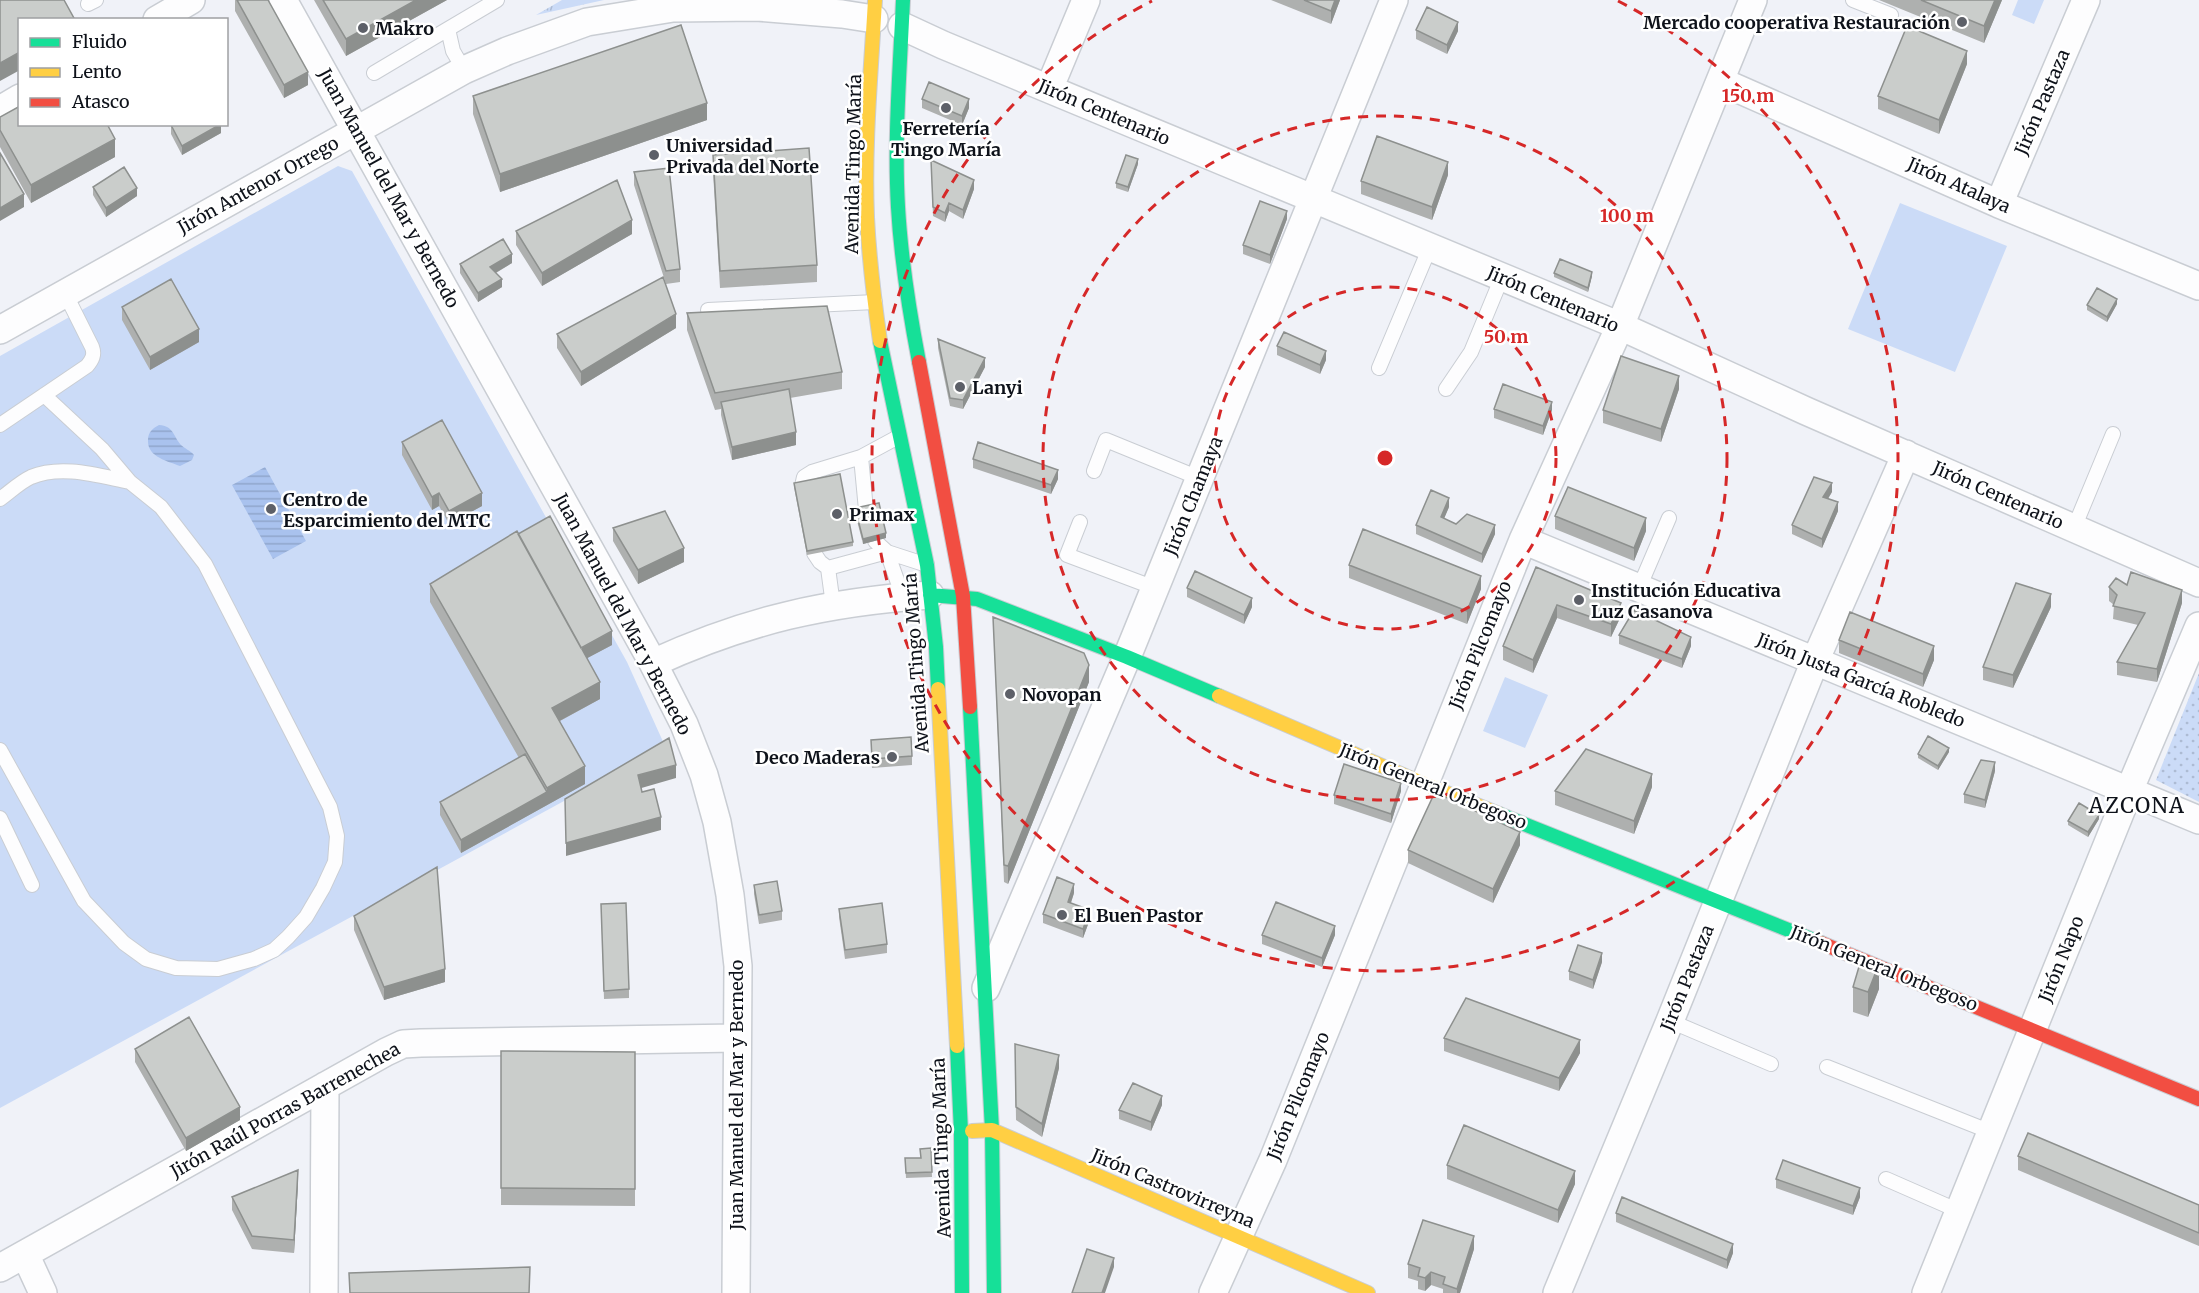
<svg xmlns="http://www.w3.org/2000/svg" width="2199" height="1293" viewBox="0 0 2199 1293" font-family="Merriweather,serif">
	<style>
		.grass { fill: url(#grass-tufts) }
		.park { fill: url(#park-dots) }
		.pitch { fill: #cbdbf7 }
		.water { fill: url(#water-rules) }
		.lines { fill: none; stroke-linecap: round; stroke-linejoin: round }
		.lane-casing { stroke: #c9cdd3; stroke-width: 16 }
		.street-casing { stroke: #c9cdd3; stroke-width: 30 }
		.fast-casing { stroke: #c9cdd3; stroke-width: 16 }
		.slow-casing { stroke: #c9cdd3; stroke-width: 16 }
		.jam-casing { stroke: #c9cdd3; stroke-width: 16 }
		.lane { stroke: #fdfdfe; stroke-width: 14 }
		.street { stroke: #fdfdfe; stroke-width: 27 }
		.fast { stroke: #16e098; stroke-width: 14 }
		.slow { stroke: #ffcf43; stroke-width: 14 }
		.jam { stroke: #f24e42; stroke-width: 14 }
		.wall { fill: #aeb0af }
		.shaded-wall { fill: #8d908e }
		.building { fill: #cacdcb; stroke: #8d908e; stroke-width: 1.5 }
		.ring { fill: none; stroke: #d62828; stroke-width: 3; stroke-dasharray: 10 8 }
		.poi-dot { fill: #5d6068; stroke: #fff; stroke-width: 2 }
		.labels { text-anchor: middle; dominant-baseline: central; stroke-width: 5; stroke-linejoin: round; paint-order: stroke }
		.poi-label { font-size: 18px; font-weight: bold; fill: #0e121a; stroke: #fff; text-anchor: start }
		.street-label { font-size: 18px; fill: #0e121a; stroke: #fff }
		.quarter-label { font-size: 21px; letter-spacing: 1.5px; fill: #0e121a; stroke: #fff }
		.centre { fill: #d62828; stroke: #fff; stroke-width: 3 }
		.ring-label { font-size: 18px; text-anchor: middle; font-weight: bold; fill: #d62828; stroke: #fff; stroke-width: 5; stroke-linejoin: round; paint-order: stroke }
	</style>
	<defs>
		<pattern id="grass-tufts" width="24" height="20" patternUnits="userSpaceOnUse" patternTransform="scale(1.5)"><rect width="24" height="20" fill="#cbdbf7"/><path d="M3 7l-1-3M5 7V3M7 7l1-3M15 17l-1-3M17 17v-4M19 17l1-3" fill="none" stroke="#adbbd3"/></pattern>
		<pattern id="park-dots" width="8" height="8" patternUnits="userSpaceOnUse" patternTransform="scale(1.5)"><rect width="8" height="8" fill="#cbdbf7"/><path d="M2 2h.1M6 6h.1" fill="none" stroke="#adbbd3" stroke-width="1.8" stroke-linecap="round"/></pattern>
		<pattern id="water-rules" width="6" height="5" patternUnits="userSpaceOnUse" patternTransform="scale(1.5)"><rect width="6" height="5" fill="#a9c2ee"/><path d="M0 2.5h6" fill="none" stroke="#90a6cc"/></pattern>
	</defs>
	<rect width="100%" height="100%" fill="#f0f2f8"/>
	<path class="grass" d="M562 0H604L536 15Z"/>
	<path class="park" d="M2199 673V802L2156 780Z"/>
	<path class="pitch" d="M2018 0H2044L2034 24 2012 15Z
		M338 166 352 171 627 662 665 746 0 1108V356Z
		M1900 203 2007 246 1955 372 1848 329Z
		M1505 677 1548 695 1525 748 1483 731Z"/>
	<path class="water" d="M159 425C174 426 173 436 181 445 185 449 190 450 194 455L192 460 180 466C168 461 147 457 148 440 148 432 153 428 159 425Z
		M265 467 306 541 273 559 232 485Z"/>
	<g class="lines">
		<g class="lane-casing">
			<path id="lane" d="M1853 0 1891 15
				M88 4 96 0
				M464 70 453 51 448 29 497 0
				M374 73 448 29
				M708 310 875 302
				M1379 368 1430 247
				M1446 389 1471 352 1502 277
				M0 425 87 366C92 360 95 355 92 347L65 293
				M861 457 866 510
				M1094 471 1106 440 1199 478
				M802 486 804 477 812 472 861 457 898 437
				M0 499C10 492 20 482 31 477 62 464 99 476 130 482
				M1080 522 1067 555 1155 588
				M2074 528 2113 434
				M875 541 887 552 927 565
				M814 553 820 562 828 568 833 605
				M828 568 887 552 903 597
				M1639 588 1669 518
				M0 750 84 901 124 943 146 959 176 968 218 969 254 959 274 950 288 937 306 917 323 888 335 862 337 836 330 807 205 564 161 507 130 482 102 449 44 395
				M0 818 32 885
				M1670 1021 1771 1064
				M1827 1067 1991 1132
				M1886 1179 1959 1211"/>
		</g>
		<g class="street-casing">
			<path id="street" d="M283 0 653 663 684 724 704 775 717 822 730 895 738 966 736 1293
				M157 20 191 0
				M902 26 943 45 1620 326 1806 411 2199 583
				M1720 81 1999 204 2199 286
				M1049 89 1086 0
				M0 110 20 98
				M1999 204 2086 0
				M0 330 464 70 507 51 587 22 673 8 757 7 842 14 874 19
				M1523 540 2199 820
				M653 663C747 620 827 602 930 595
				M986 988 1127 657 1394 0
				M25 1254 43 1293
				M0 1268 386 1052 403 1044 421 1043 737 1038
				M324 1293 325 1086
				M1213 1293 1273 1160 1523 540 1620 326 1753 0
				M1557 1293 1670 1021 1815 661 1906 454
				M1926 1293 2129 791 2199 626"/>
		</g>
		<g class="fast-casing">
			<path id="fast" d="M903 0C900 69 894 138 898 207 901 259 909 310 919 362
				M880 341 927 565 936 647 938 689
				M930 595 977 599 1127 657 1219 696
				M970 707 992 1130 994 1293
				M1499 814 1821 943
				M957 1046 961 1132 962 1293"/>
		</g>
		<g class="slow-casing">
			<path id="slow" d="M875 0C871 72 864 145 867 217 869 258 874 299 880 341
				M938 689 957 1046
				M1219 696 1424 784 1499 814
				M972 1131 992 1130 1368 1293"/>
		</g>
		<g class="jam-casing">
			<path id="jam" d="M919 362 963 596 970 707
				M1821 943 2199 1099"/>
		</g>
		<use href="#lane" class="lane"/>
		<use href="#street" class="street"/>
		<use href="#fast" class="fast"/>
		<use href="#slow" class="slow"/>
		<use href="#jam" class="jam"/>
	</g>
	<path class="wall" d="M235 0H268L308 85 284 98 235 11Z
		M314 0H447L346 56Z
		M1271 0H1340L1331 24Z
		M1879 0H2002L1984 43Z
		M1416 30 1458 31 1447 54 1416 39Z
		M1967 64 1939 134 1878 109V96Z
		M473 96 707 120 500 192 473 114Z
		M922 99 969 108 962 125 922 108Z
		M0 117 115 157 31 203 0 147Z
		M171 125 221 133 182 155 171 134Z
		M713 155 817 265V282L720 288 713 172Z
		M931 160 974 189 963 219 949 211 945 222 933 216Z
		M1138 164 1128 192 1116 188V183Z
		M634 172 680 269V282L666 284 634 185Z
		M1448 175 1432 220 1361 194V181Z
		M93 187 137 196 106 217 93 195Z
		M1287 219 1270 264 1243 254V245Z
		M516 231 632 234 542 286 516 245Z
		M512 263 496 273 502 287 478 302 460 273V264Z
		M1554 273 1592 276 1588 292 1554 277Z
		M2117 304 2107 322 2087 310V305Z
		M122 307 199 342 150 370 122 320Z
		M687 313 842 372V389L790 398 796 445 732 460 721 415V409L715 410 687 330Z
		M676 328 581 386 557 348V334Z
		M938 339 985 367 963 409 950 406 938 348Z
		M1277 346 1326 360 1320 374 1277 355Z
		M1679 389 1661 442 1603 423V410Z
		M1494 409 1552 410 1543 435 1494 418Z
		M402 442 482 506 449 524 439 506 432 510 402 455Z
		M973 459 1058 479 1051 494 973 468Z
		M794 483 853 542V546L807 555 794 487Z
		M1832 492 1828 499 1838 511 1822 548 1792 534V525Z
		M1449 507 1444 518 1456 524 1495 534 1482 563 1416 534V525Z
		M855 508 886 538 863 544 855 513Z
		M1555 516 1646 531 1634 561 1555 529Z
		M613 528 684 562 638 584 613 541Z
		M518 534 612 645 587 658 600 699 560 721 585 784 461 853 440 815V802L519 758 430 602V584Z
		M1349 565 1481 589 1467 624 1349 578Z
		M1536 567 1621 616 1611 637 1557 618 1533 673 1503 660V646Z
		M2127 585 2182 603 2157 682 2117 675V662L2138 625 2113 619 2114 605 2109 601V587Z
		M1187 588 1252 607 1244 624 1187 597Z
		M2051 607 2013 688 1983 680V667Z
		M993 617 1089 682 1008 884 1004 882Z
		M1619 635 1691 646 1682 668 1619 644Z
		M1839 640 1934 660 1923 687 1839 653Z
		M871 740 912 756V765L872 768Z
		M1949 752 1938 770 1918 758V754Z
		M1995 771 1985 808 1964 803V794Z
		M1652 787 1634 834 1555 805V791Z
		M1401 791 1391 823 1334 804V795Z
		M2099 819 2088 837 2068 825V821Z
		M1520 845 1493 903 1408 863V850Z
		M754 885 782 911V920L759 924 754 894Z
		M1074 893 1071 903 1090 919 1083 938 1043 923V914Z
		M601 904 629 989V998L604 999Z
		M839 909 887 944V953L845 959 839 917Z
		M354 916 445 982 384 1000 354 930Z
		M1262 935H1335L1322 967 1262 944Z
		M1602 962 1593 989 1569 980V971Z
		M1853 987 1879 989 1868 1017 1853 1012Z
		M1444 1038 1580 1053 1559 1091 1444 1051Z
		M1015 1044 1059 1068 1042 1137 1016 1120Z
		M135 1049 240 1120 186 1151 135 1062Z
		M635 1052V1206L501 1205V1188Z
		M1162 1105 1151 1131 1119 1119V1110Z
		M931 1148 932 1177 906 1178 905 1158H921Z
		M2018 1156 2199 1205V1246L2018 1170Z
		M1447 1165 1575 1184 1558 1223 1447 1179Z
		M1776 1179 1860 1197 1853 1215 1776 1188Z
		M298 1183 294 1253 252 1249 232 1210V1197Z
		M1616 1213 1733 1253 1727 1269 1616 1222Z
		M1474 1249 1460 1293H1443V1289L1431 1285 1425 1291 1418 1289V1281L1408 1278V1264Z"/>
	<path class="shaded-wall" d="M416 0H447L346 56V39Z
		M1335 0H1340L1331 24V11Z
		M1995 0H2002L1984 43V26Z
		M1458 22V31L1447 54V45Z
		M1967 51V64L1939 134V120Z
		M20 52V70L0 81V63Z
		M308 72V85L284 98V85Z
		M969 99V108L962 125V116Z
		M707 103V120L500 192V174Z
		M221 124V133L182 155V146Z
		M115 139V157L31 203V185Z
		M1138 159V164L1128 192V187Z
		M1448 162V175L1432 220V207Z
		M974 180V189L963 219V210Z
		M137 188V196L106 217V208Z
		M24 194V207L0 221V208Z
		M949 203V211L945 222V213Z
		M1287 211V219L1270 264V255Z
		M632 220V234L542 286V273Z
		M512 254V263L490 276V267Z
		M1592 272V276L1588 292V288Z
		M502 279V287L478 302V293Z
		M2117 299V304L2107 322V317Z
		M676 314V328L581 386V372Z
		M199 329V342L150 370V357Z
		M1326 351V360L1320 374V365Z
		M985 358V367L963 409V400Z
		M1679 376V389L1661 442V429Z
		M1552 402V410L1543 435V426Z
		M796 432V445L732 460V447Z
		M1058 470V479L1051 494V485Z
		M1832 483V492L1823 506V497Z
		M439 493V506L432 510V497Z
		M482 493V506L449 524V511Z
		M1449 498V507L1441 526V517Z
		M1838 502V511L1822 548V539Z
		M1646 518V531L1634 561V548Z
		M1495 525V534L1482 563V554Z
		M886 533V538L863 544V539Z
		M684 548V562L638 584V570Z
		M1481 576V589L1467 624V611Z
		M2182 590V603L2157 682V669Z
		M2051 594V607L2013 688V675Z
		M1252 598V607L1244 624V615Z
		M1621 603V616L1611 637V624Z
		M1557 605V618L1533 673V660Z
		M612 631V645L580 662V649Z
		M1691 637V646L1682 668V659Z
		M1934 646V660L1923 687V674Z
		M1089 665V682L1008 884V866Z
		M600 682V699L552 725V708Z
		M1949 748V752L1938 770V766Z
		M1995 762V771L1985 808V800Z
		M676 765V778L638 789V775Z
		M585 766V784L461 853V840L547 792V788Z
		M1652 774V787L1634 834V821Z
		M1401 783V791L1391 823V814Z
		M2099 815V819L2088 837V832Z
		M661 817V830L566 856V843Z
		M1520 832V845L1493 903V889Z
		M1074 884V893L1068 911V902Z
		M1090 910V919L1083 938V929Z
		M1335 926V935L1322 967V958Z
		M1602 953V962L1593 989V980Z
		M1879 964V989L1868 1017V992Z
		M445 969V982L384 1000V987Z
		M1580 1040V1053L1559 1091V1078Z
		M1059 1055V1068L1042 1137V1124Z
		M1162 1096V1105L1151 1131V1122Z
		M240 1107V1120L186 1151V1138Z
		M298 1170V1183L294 1253V1240Z
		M1575 1171V1184L1558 1223V1210Z
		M1860 1188V1197L1853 1215V1206Z
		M1474 1236V1249L1460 1293H1457V1289Z
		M1733 1244V1253L1727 1269V1260Z
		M1114 1258V1267L1105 1293H1102Z
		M1431 1272V1285L1425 1291V1278Z"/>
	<path class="building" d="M0 0H64L75 20H20V52L0 63Z
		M237 0H268L308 72 284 85Z
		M323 0H416L346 39Z
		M1304 0H1335L1331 11Z
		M1921 0H1995L1984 26Z
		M1427 7 1458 22 1447 45 1416 30Z
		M681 25 707 103 500 174 473 96Z
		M1907 26 1967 51 1939 120 1878 96Z
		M929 82 969 99 962 116 922 99Z
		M20 106V124H107L115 139 31 185 0 130V117Z
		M172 124H221L182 146 171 125Z
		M1377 136 1448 162 1432 207 1361 181Z
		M809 148 817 265 720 271 713 155Z
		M0 153 24 194 0 208Z
		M1126 155 1138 159 1128 187 1116 183Z
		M931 160 974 180 963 210 949 203 945 213 933 207Z
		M124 167 137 188 106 208 93 187Z
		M669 168 680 269 666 271 634 172Z
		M617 180 632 220 542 273 516 231Z
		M1260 201 1287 211 1270 255 1243 245Z
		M503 239 512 254 490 267 502 279 478 293 460 264Z
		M1560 259 1592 272 1588 288 1554 273Z
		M663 277 676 314 581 372 557 334Z
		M171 279 199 329 150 357 122 307Z
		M2097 288 2117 299 2107 317 2087 305Z
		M827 306 842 372 715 393 687 313Z
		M1284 332 1326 351 1320 365 1277 346Z
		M938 339 985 358 963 400 950 398Z
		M1621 356 1679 376 1661 429 1603 410Z
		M1503 384 1552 402 1543 426 1494 409Z
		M789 389 796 432 732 447 721 402Z
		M442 420 482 493 449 511 439 493 432 497 402 442Z
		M978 442 1058 470 1051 485 973 459Z
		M840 474 853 542 807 551 794 483Z
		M1814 477 1832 483 1823 497 1838 502 1822 539 1792 525Z
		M1568 487 1646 518 1634 548 1555 516Z
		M1431 490 1449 498 1441 517 1456 524 1467 514 1495 525 1482 554 1416 525Z
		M879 503 886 533 863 539 855 508Z
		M665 511 684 548 638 570 613 528Z
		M550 516 612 631 581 648 518 534Z
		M1363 529 1481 576 1467 611 1349 565Z
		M517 531 600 682 552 708 585 766 547 788 430 584Z
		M1536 567 1621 603 1611 624 1557 605 1533 660 1503 646Z
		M1195 571 1252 598 1244 615 1187 588Z
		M2131 572 2182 590 2157 669 2117 662 2145 613 2113 606 2117 595 2109 587 2116 578 2127 585Z
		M2016 583 2051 594 2013 675 1983 667Z
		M1634 610 1691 637 1682 659 1619 635Z
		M1850 612 1934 646 1923 674 1839 640Z
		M993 617 1084 653 1089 665 1008 866 1004 865Z
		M1928 736 1949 748 1938 766 1918 754Z
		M911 737 912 756 872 759 871 740Z
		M669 738 676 765 638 775 642 792 654 789 661 817 566 843 565 799Z
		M1586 749 1652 774 1634 821 1555 791Z
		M525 754 547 792 461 840 440 802Z
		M1981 760 1995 762 1985 800 1964 794Z
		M1344 764 1401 783 1391 814 1334 795Z
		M1435 792 1520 832 1493 889 1408 850Z
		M2079 803 2099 815 2088 832 2068 821Z
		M437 867 445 969 384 987 354 916Z
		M1057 877 1074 884 1068 902 1090 910 1083 929 1043 914Z
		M777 881 782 911 759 915 754 885Z
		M1276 902 1335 926 1322 958 1262 935Z
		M626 903 629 989 604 991 601 904Z
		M882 903 887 944 845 950 839 909Z
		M1578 945 1602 953 1593 980 1569 971Z
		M1861 960 1879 964 1868 992 1853 987Z
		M1466 998 1580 1040 1559 1078 1444 1038Z
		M189 1017 240 1107 186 1138 135 1049Z
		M1015 1044 1059 1055 1042 1124 1016 1107Z
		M501 1051 635 1052V1189L501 1188Z
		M1133 1083 1162 1096 1151 1122 1119 1110Z
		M1464 1125 1575 1171 1558 1210 1447 1165Z
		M2028 1133 2199 1205V1233L2018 1156Z
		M931 1148 932 1172 906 1173 905 1158H921L920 1149Z
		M1783 1160 1860 1188 1853 1206 1776 1179Z
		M298 1170 294 1240 252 1236 232 1197Z
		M1622 1197 1733 1244 1727 1260 1616 1213Z
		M1423 1220 1474 1236 1457 1289 1443 1284 1445 1277 1431 1272 1425 1278 1418 1276 1420 1268 1408 1264Z
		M1087 1249 1114 1258 1102 1293H1072Z
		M530 1267 529 1293H350L349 1273Z"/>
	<g class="ring">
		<circle cx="1385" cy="458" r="171"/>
		<circle cx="1385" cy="458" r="342"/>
		<path d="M1618 1A513 513 0 1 1 1152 1"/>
	</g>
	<g class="poi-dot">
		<circle cx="1962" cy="22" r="6"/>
		<circle cx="363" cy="28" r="6"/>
		<circle cx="946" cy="108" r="6"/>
		<circle cx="654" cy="155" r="6"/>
		<circle cx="960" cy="387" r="6"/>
		<circle cx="271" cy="509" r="6"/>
		<circle cx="837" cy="514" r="6"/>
		<circle cx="1579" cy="600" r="6"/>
		<circle cx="1010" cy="694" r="6"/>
		<circle cx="892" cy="757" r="6"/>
		<circle cx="1062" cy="915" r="6"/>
	</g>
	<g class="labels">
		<g class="poi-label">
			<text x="1950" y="22" text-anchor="end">Mercado cooperativa Restauración</text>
			<text x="375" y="28">Makro</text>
			<text x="946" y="128" text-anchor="middle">Ferretería<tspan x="946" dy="21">Tingo María</tspan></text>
			<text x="666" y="145">Universidad<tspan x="666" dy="21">Privada del Norte</tspan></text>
			<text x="972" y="387">Lanyi</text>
			<text x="283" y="499">Centro de<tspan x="283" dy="21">Esparcimiento del MTC</tspan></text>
			<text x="849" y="514">Primax</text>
			<text x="1591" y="590">Institución Educativa<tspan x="1591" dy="21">Luz Casanova</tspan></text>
			<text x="1022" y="694">Novopan</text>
			<text x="880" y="757" text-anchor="end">Deco Maderas</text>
			<text x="1074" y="915">El Buen Pastor</text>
		</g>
		<g class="street-label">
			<text transform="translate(2042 102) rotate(-67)">Jirón Pastaza</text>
			<text transform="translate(1104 112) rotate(23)">Jirón Centenario</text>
			<text transform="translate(853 164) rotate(-89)">Avenida Tingo María</text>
			<text transform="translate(258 185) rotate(-29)">Jirón Antenor Orrego</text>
			<text transform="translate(1959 185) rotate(24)">Jirón Atalaya</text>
			<text transform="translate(389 188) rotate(61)">Juan Manuel del Mar y Bernedo</text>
			<text transform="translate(1553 299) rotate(23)">Jirón Centenario</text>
			<text transform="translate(1998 495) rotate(24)">Jirón Centenario</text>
			<text transform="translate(1193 496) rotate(-68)">Jirón Chamaya</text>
			<text transform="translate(623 614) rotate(62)">Juan Manuel del Mar y Bernedo</text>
			<text transform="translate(1480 645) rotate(-68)">Jirón Pilcomayo</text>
			<text transform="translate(916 663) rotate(-94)">Avenida Tingo María</text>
			<text transform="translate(1861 680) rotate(22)">Jirón Justa García Robledo</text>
			<text transform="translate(1433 786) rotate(22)">Jirón General Orbegoso</text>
			<text transform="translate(2061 959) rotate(-68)">Jirón Napo</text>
			<text transform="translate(1884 968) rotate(22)">Jirón General Orbegoso</text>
			<text transform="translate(1687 978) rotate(-68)">Jirón Pastaza</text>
			<text transform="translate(736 1095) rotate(-90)">Juan Manuel del Mar y Bernedo</text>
			<text transform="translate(1298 1096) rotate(-68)">Jirón Pilcomayo</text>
			<text transform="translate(285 1110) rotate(-29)">Jirón Raúl Porras Barrenechea</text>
			<text transform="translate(941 1148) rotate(-92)">Avenida Tingo María</text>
			<text transform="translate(1173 1188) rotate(23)">Jirón Castrovirreyna</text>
		</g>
		<g class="quarter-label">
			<text x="2137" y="805">AZCONA</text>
		</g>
	</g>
	<circle cx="1385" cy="458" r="9" class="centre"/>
	<g class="ring-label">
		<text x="1748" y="102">150 m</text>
		<text x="1627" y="222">100 m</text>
		<text x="1506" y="343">50 m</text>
	</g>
	<rect x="18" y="18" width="210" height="108" fill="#ffffff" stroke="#9fa0a3" stroke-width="1.5"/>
	<rect x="30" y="38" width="30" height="9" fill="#16e098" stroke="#9fa0a3" stroke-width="1.5"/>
	<text x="72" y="48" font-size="18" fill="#0e121a">Fluido</text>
	<rect x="30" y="68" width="30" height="9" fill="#ffcf43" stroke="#9fa0a3" stroke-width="1.5"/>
	<text x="72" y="78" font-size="18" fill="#0e121a">Lento</text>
	<rect x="30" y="98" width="30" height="9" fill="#f24e42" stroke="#9fa0a3" stroke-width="1.5"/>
	<text x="72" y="108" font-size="18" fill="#0e121a">Atasco</text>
</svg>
